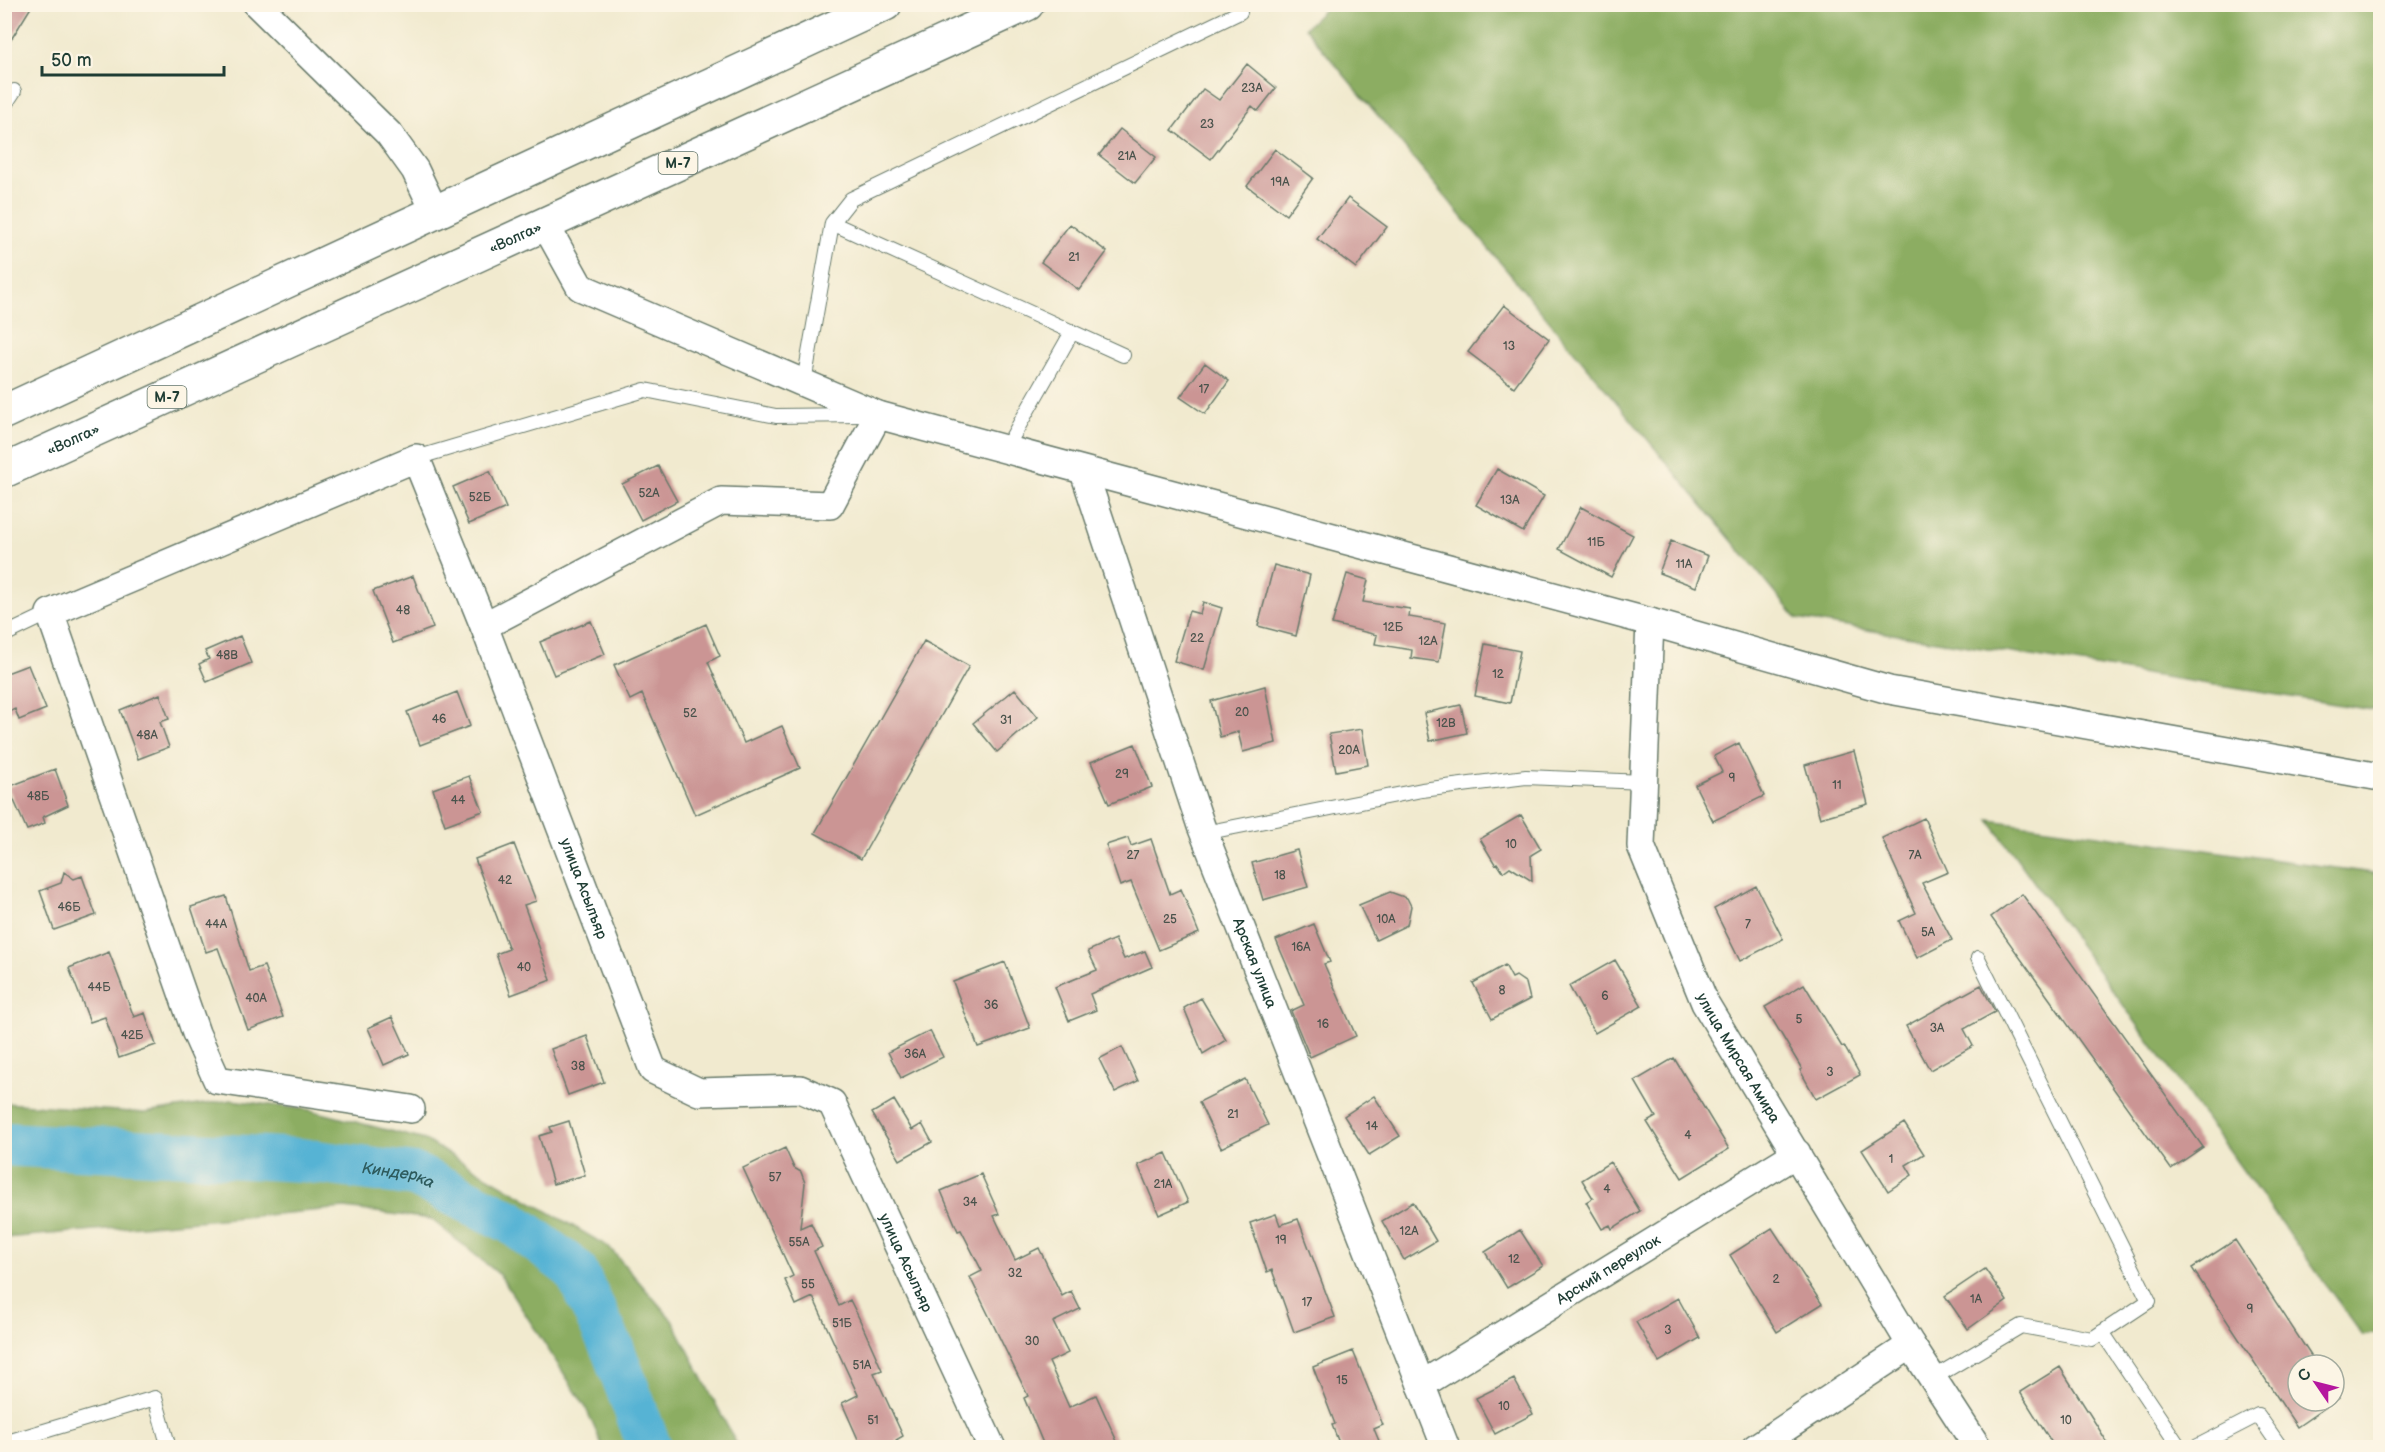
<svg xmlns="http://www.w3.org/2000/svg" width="2385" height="1452" viewBox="0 0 2385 1452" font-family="'Balsamiq Sans',sans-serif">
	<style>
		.forest { fill: #8cad62; stroke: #56754b; stroke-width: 1.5 }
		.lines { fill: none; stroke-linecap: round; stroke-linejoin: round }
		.river { stroke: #56b3d4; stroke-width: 44 }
		.building { fill: #cb9594 }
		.service-casing { stroke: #687a6a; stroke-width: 16 }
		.minor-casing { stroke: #687a6a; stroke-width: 30 }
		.trunk-casing { stroke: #687a6a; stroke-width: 36 }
		.service { stroke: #fff; stroke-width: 14 }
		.minor { stroke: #fff; stroke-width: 27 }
		.trunk { stroke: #fff; stroke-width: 33 }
		.labels { text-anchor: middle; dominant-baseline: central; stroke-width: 4.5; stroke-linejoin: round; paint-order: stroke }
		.number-label { font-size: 12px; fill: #4a534c }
		.shield { fill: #fcf5e5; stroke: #617469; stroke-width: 1.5 }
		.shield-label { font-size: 14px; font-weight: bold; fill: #1f3d34 }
		.street-label { font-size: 15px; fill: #1f3d34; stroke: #fcf5e5 }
		.water-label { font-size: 16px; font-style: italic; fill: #2d5a5c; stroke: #fcf5e5 }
	</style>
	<rect width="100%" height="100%" fill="#fcf5e5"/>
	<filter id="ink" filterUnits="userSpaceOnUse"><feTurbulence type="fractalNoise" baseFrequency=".0167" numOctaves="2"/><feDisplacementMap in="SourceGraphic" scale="12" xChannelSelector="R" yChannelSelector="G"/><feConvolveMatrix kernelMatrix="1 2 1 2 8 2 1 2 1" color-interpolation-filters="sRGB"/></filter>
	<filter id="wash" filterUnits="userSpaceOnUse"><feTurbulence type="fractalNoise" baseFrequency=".008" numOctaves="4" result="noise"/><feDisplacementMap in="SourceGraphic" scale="24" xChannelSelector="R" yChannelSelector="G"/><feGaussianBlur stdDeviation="1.35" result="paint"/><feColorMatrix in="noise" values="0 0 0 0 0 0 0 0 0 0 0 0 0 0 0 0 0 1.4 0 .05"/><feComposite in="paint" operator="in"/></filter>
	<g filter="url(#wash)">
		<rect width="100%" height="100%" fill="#f1eacf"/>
		<path class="forest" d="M1330 4 2380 5V711L1797 619 1305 28Z
			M1989 820 2380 874V1332L2363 1336Z
			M231 1100 310 1110 425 1140 609 1247 673 1321 738 1447H603L585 1406 500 1275 431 1219 345 1208 5 1238V1103L145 1113Z"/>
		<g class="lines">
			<path class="river" id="s1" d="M4 1144 301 1160 415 1175 511 1222 575 1270 613 1350 650 1448"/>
		</g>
		<g id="blocks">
			<path class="building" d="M4 4H33L4 51Z
				M1247 64 1276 88 1258 111 1252 106 1211 159 1172 130 1203 89 1219 100Z
				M1120 129 1156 157 1135 183 1099 155Z
				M1275 149 1313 178 1286 215 1247 186Z
				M1348 198 1387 227 1356 268 1317 239Z
				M1070 224 1107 252 1079 290 1041 262Z
				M1504 305 1549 339 1514 387 1468 352Z
				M1205 363 1229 381 1205 414 1180 397Z
				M658 466 677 501 641 520 622 484Z
				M1497 469 1544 496 1523 532 1476 505Z
				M490 471 506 508 469 524 453 487Z
				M1581 507 1633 535 1611 577 1559 549Z
				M1671 541 1708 556 1696 587 1659 573Z
				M1274 565 1310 575 1296 636 1258 626Z
				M1347 574 1368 580 1363 602 1410 609 1409 617 1446 623 1439 662 1411 658 1412 650 1375 644 1377 635 1332 624Z
				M413 576 433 628 393 643 373 591Z
				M1203 602 1222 608 1204 670 1174 661 1189 611 1200 614Z
				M591 621 605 654 554 675 540 642Z
				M706 624 720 656 708 662 744 743 782 726 800 768 695 815 642 694 630 700 614 665Z
				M240 636 251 663 207 682 199 664 209 659 205 651Z
				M924 641 969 666 861 859 815 833Z
				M1485 644 1520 651 1510 703 1475 696Z
				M28 665 46 709 19 720 15 709 4 714V674Z
				M1265 686 1276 743 1243 752 1238 732 1220 737 1211 701Z
				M1015 689 1038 717 997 752 973 723Z
				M457 692 470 726 420 745 407 712Z
				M160 694 169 719 160 722 169 747 138 759 120 710Z
				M1461 705 1467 733 1430 741 1424 713Z
				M1362 729 1368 765 1336 771 1329 734Z
				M1739 743 1764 796 1713 821 1695 785 1722 772 1714 756Z
				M1135 744 1152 787 1109 804 1091 762Z
				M1854 751 1868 804 1820 818 1805 765Z
				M55 769 68 805 43 817 45 823 27 830 8 787Z
				M469 776 483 811 445 825 433 789Z
				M1521 815 1541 849 1531 855 1532 881 1510 867 1503 872 1497 863 1495 864 1480 839Z
				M1924 818 1948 872 1922 883 1952 940 1917 958 1899 921 1916 913 1882 838Z
				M1128 838 1131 846 1151 839 1170 894 1181 889 1199 933 1159 950 1131 882 1120 886 1106 845Z
				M514 844 536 901 524 905 551 980 511 995 496 954 509 949 475 859Z
				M1297 850 1308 887 1263 900 1252 863Z
				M64 872 74 879 82 876 96 915 54 930 40 891 61 883Z
				M1756 886 1783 939 1740 961 1714 909Z
				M1390 892 1407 898 1411 906 1407 925 1376 940 1359 905Z
				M2022 894 2203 1147 2171 1169 1991 917Z
				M226 896 249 971 264 966 283 1017 248 1030 218 948 206 952 191 907Z
				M1314 924 1330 962 1324 964 1356 1036 1310 1057 1291 1011 1304 1005 1276 940Z
				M1115 939 1124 959 1145 951 1152 967 1090 994 1096 1010 1069 1021 1055 987 1097 970 1088 951Z
				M109 952 134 1017 145 1013 156 1045 119 1058 105 1017 90 1022 69 968Z
				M1615 960 1642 1006 1595 1033 1569 986Z
				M1005 962 1030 1028 978 1047 953 982Z
				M1505 965 1512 978 1516 976 1526 983 1530 999 1492 1019 1473 983Z
				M1804 984 1842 1047 1844 1046 1860 1075 1816 1099 1800 1070 1802 1069 1765 1007Z
				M1981 985 1995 1012 1964 1029 1973 1046 1930 1070 1906 1026Z
				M1201 998 1226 1040 1203 1054 1184 1008Z
				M392 1017 409 1054 384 1065 368 1028Z
				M930 1031 943 1057 901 1078 888 1052Z
				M587 1036 604 1082 568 1095 551 1049Z
				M1122 1047 1138 1081 1115 1092 1099 1059Z
				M1674 1058 1729 1149 1682 1178 1647 1122 1656 1117 1635 1081Z
				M1245 1079 1268 1125 1221 1148 1199 1102Z
				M1374 1096 1400 1136 1369 1155 1344 1116Z
				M894 1100 912 1130 922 1124 932 1142 900 1160 872 1113Z
				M569 1121 585 1175 553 1184 539 1136 552 1132 550 1127Z
				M1904 1123 1924 1154 1906 1165 1912 1175 1888 1191 1862 1150Z
				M785 1148 794 1168 801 1172 805 1183 800 1228 811 1223 822 1247 814 1251 839 1306 850 1300 859 1318 882 1370 874 1373 903 1436 896 1440 900 1448H862L842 1403 858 1395 840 1356 813 1297 796 1305 785 1280 793 1276 743 1168Z
				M1166 1153 1188 1202 1159 1215 1138 1165Z
				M1610 1162 1640 1211 1612 1229 1610 1225 1602 1229 1586 1202 1593 1198 1582 1180Z
				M981 1174 999 1214 994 1216 1015 1260 1039 1248 1062 1296 1071 1291 1080 1309 1053 1322 1068 1353 1049 1362 1069 1407 1096 1395 1120 1448H1045L1024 1398 1028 1396 970 1277 982 1271 961 1230 958 1231 941 1191Z
				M1413 1202 1436 1241 1404 1260 1382 1221Z
				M1276 1214 1280 1225 1298 1219 1335 1317 1294 1332 1272 1270 1267 1272 1250 1223Z
				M1772 1228 1822 1304 1777 1332 1730 1255Z
				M1520 1230 1543 1266 1507 1288 1485 1252Z
				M2235 1240 2317 1365H2298V1401H2334V1390L2339 1398 2297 1427 2192 1268Z
				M1985 1269 2007 1301 1968 1329 1945 1296Z
				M1678 1298 1700 1338 1659 1362 1636 1322Z
				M1353 1351 1383 1425 1374 1429 1382 1448H1341L1332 1425 1335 1424 1313 1367Z
				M2060 1367 2111 1448H2055L2020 1392Z
				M1514 1379 1533 1414 1495 1434 1476 1398Z"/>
		</g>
	</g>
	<g filter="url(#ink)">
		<use href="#blocks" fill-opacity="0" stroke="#687a6a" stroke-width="1.5"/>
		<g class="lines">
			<g class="service-casing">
				<path id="service" d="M4 106 14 91
					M832 223 1123 355
					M804 382 832 223 851 199 1240 12
					M1005 450 1072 332
					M416 458 645 390 776 416 861 415
					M4 635 50 613
					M1204 833 1422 790 1526 777 1644 782
					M2102 1332 2180 1448
					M1933 1378 2021 1326 2092 1339 2149 1301 1978 958
					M4 1443 155 1398 169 1448
					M2194 1448 2258 1415 2281 1448"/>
			</g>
			<g class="minor-casing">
				<g id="minor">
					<path d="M257 4 389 134 415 170 435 212"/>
					<path d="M545 224 580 287 878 415 1650 622 1889 690 2380 777"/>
					<path id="s2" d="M878 415 830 505 721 501 484 626 653 1070 699 1092 800 1089 832 1103 992 1448"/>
					<path id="s3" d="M1084 472 1201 826 1446 1448"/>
					<path id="s4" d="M1650 622 1641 846 1705 1003 1911 1345 1978 1448"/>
					<path d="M411 1109 217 1080 196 1033 50 613 416 458 484 626"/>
					<path id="s5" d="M1421 1385 1797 1153"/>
					<path d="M1755 1448 1911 1345"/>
				</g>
			</g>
			<g class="trunk-casing">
				<g id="trunk">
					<path d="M4 412 885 4"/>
					<path id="s6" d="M4 471 1027 4"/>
				</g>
			</g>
			<use href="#service" class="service"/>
			<use href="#minor" class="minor"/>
			<use href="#trunk" class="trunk"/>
		</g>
	</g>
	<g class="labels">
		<g class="number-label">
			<text x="1252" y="88">23А</text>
			<text x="1207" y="124">23</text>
			<text x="1127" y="156">21А</text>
			<text x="1280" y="182">19А</text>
			<text x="1074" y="257">21</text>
			<text x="1509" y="346">13</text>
			<text x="1204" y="389">17</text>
			<text x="649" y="493">52А</text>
			<text x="480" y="497">52Б</text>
			<text x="1510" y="500">13А</text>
			<text x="1596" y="542">11Б</text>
			<text x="1684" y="564">11А</text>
			<text x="403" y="610">48</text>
			<text x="1393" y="627">12Б</text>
			<text x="1197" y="638">22</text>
			<text x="1428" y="641">12А</text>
			<text x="227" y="655">48В</text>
			<text x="1498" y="674">12</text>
			<text x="1242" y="712">20</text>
			<text x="690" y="713">52</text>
			<text x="439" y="719">46</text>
			<text x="1006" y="720">31</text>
			<text x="1446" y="723">12В</text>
			<text x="147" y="735">48А</text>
			<text x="1349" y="750">20А</text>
			<text x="1122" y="774">29</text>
			<text x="1732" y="778">9</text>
			<text x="1837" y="785">11</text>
			<text x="38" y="796">48Б</text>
			<text x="458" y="800">44</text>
			<text x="1511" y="844">10</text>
			<text x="1133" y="855">27</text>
			<text x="1915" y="855">7А</text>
			<text x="1280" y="875">18</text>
			<text x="505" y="880">42</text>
			<text x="69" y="907">46Б</text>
			<text x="1170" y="919">25</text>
			<text x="1386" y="919">10А</text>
			<text x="216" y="924">44А</text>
			<text x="1748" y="924">7</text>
			<text x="1928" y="932">5А</text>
			<text x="1301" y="947">16А</text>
			<text x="524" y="967">40</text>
			<text x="99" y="987">44Б</text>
			<text x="1502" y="990">8</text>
			<text x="1605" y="996">6</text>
			<text x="256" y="998">40А</text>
			<text x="991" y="1005">36</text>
			<text x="1799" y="1019">5</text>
			<text x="1323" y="1024">16</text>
			<text x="1937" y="1028">3А</text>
			<text x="132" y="1035">42Б</text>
			<text x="915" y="1054">36А</text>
			<text x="578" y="1066">38</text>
			<text x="1830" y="1072">3</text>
			<text x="1233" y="1114">21</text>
			<text x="1372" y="1126">14</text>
			<text x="1688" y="1135">4</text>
			<text x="1891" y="1159">1</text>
			<text x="775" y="1177">57</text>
			<text x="1163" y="1184">21А</text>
			<text x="1607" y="1189">4</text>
			<text x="970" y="1202">34</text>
			<text x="1409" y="1231">12А</text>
			<text x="1281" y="1240">19</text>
			<text x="799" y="1242">55А</text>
			<text x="1514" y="1259">12</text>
			<text x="1015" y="1273">32</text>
			<text x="1776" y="1279">2</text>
			<text x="808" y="1284">55</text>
			<text x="1976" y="1299">1А</text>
			<text x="1307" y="1302">17</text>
			<text x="2250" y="1309">9</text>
			<text x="842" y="1323">51Б</text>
			<text x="1668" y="1330">3</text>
			<text x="1032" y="1341">30</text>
			<text x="862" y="1365">51А</text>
			<text x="1342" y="1380">15</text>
			<text x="1504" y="1406">10</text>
			<text x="873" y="1420">51</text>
			<text x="2066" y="1420">10</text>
		</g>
		<g class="shield">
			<rect x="658.5" y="152" width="39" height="22" rx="4.5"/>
			<rect x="147.5" y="386" width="39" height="22" rx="4.5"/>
		</g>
		<g class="shield-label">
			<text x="678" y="163">М-7</text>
			<text x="167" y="397">М-7</text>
		</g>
		<g class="street-label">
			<text stroke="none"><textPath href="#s6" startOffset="562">«Волга»</textPath></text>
			<text stroke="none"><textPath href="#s6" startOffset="76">«Волга»</textPath></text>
			<text stroke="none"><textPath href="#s2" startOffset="760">улица Асылъяр</textPath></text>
			<text stroke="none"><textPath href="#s3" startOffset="520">Арская улица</textPath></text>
			<text stroke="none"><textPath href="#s4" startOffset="458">улица Мирсая Амира</textPath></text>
			<text stroke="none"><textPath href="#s2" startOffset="1317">улица Асылъяр</textPath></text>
			<text stroke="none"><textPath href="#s5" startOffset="220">Арский переулок</textPath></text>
		</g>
		<g class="water-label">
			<text stroke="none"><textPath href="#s1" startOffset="396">Киндерка</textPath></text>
		</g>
	</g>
	<rect width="2385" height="1452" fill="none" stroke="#fcf5e5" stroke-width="24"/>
	<g transform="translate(2316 1383) rotate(305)"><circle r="28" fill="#fcf5e5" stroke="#a4ab9e" stroke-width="1.5"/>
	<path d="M0-4.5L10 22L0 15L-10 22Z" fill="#b5179e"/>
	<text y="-9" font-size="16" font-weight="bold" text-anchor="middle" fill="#1f3d34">С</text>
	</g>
	<path d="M42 66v9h182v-9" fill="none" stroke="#1f3d34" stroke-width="3"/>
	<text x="51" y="66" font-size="18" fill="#1f3d34" stroke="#fcf5e5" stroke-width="4.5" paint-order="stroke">50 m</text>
</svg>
